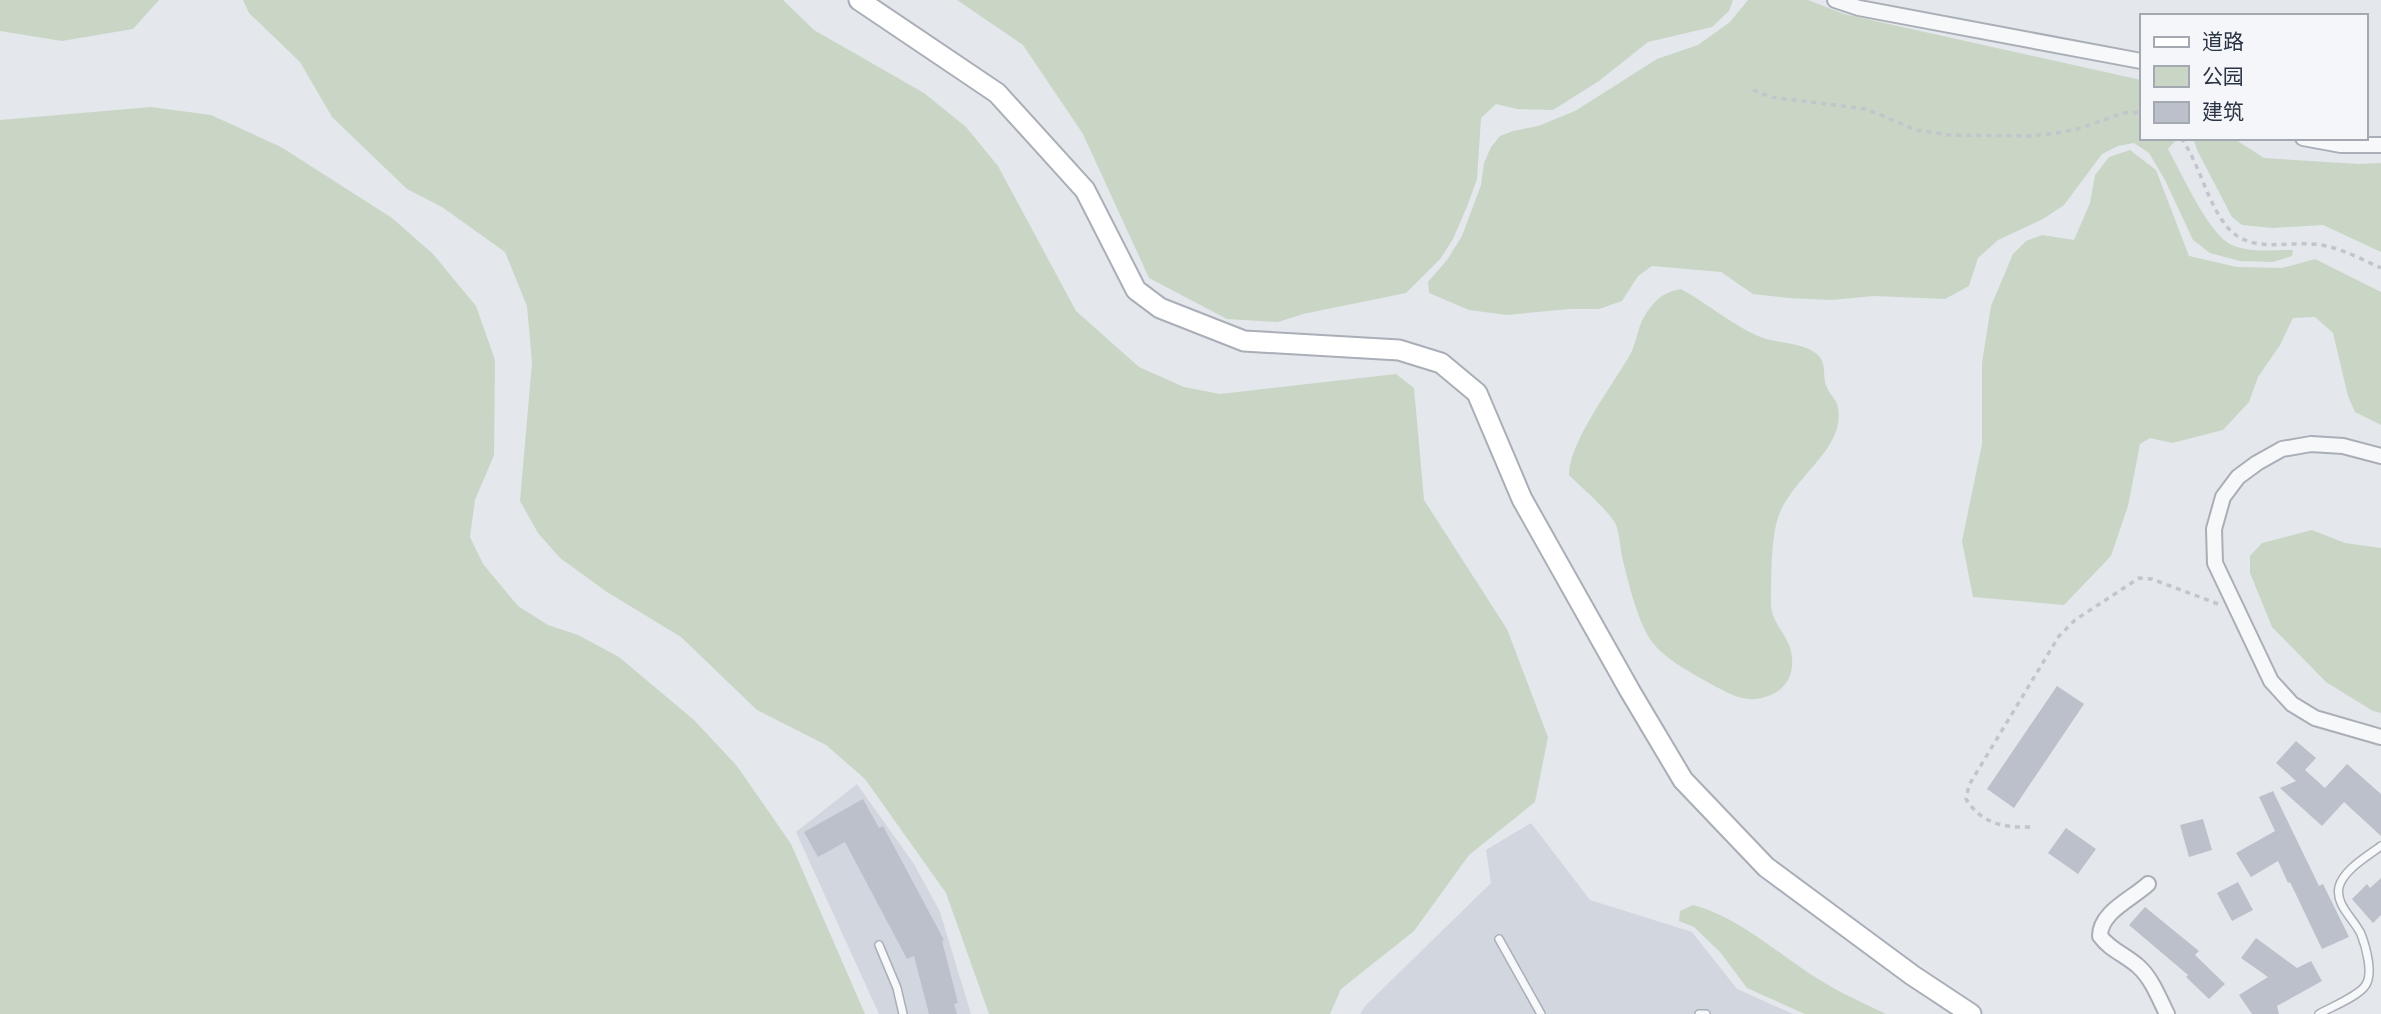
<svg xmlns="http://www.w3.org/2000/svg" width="2381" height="1014" viewBox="0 0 2381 1014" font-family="Manrope,'Noto Sans SC',sans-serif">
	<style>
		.built { fill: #d2d6de }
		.green { fill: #c9d6c5 }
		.building { fill: #bbc0ca }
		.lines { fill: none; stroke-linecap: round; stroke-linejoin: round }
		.lane-casing { stroke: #a9aeb7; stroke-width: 10 }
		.street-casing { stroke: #a9aeb7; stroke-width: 18 }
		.secondary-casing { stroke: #a9aeb7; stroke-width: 23 }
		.path { stroke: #c2c5cb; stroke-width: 3.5; stroke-dasharray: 5 5; stroke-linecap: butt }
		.lane { stroke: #f7f8fa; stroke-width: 7 }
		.street { stroke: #f7f8fa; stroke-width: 14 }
		.secondary { stroke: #fff; stroke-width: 19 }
	</style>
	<rect width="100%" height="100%" fill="#e4e7ec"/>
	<path class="built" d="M857 784 914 864 940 912 971 1014H879L796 832Z
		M1531 823 1590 900 1692 932 1737 989 1793 1014H1360L1366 1005 1491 883 1486 850Z"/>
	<path class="green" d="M0 0H159L133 29 62 41 0 31Z
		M243 0H783L814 30 924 93 966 127 998 166 1076 311 1139 367 1184 387 1220 394 1396 374 1414 388 1424 500 1507 629 1548 737 1535 802 1469 855 1414 931 1341 989 1330 1014H989L946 893 865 779 826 745 757 710 681 637 607 592 560 558 538 533 520 501 532 363 527 306 505 252 442 207 407 189 332 117 300 62 249 13Z
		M957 0H1733L1729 11 1712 27 1648 42 1599 81 1553 110 1517 109 1496 104 1481 118 1477 179 1468 204 1453 239 1441 258 1406 293 1303 314 1278 322 1227 319 1149 278 1083 134 1023 45Z
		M1748 0H1808L1844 14 2141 80V138H2178L2168 149C2181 172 2209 235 2232 245 2250 253 2273 250 2293 250L2292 256 2273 262 2240 261 2210 253 2193 240 2165 180 2149 153 2134 143 2118 146 2102 154 2064 205 2043 219 1998 240 1978 258 1969 286 1945 299 1874 296 1831 300 1789 298 1753 294 1721 272 1652 266 1638 276 1622 301 1599 309H1569L1507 315 1469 310 1429 293 1428 282 1447 260 1462 236 1481 185 1484 163 1491 147 1500 136 1513 131 1538 126 1575 111 1657 59 1698 45 1730 22Z
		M151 107 211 115 281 147 392 218 433 254 476 306 495 360 494 455 475 500 470 537 483 564 518 606 548 625 578 635 619 657 694 720 737 766 791 844 865 1014H0V120Z
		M2197 138H2233L2264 158 2359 164 2381 163V252L2323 225 2272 228 2242 225 2232 217 2198 152 2194 141Z
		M2130 150 2156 170 2189 256 2237 267 2282 268 2315 259 2381 292V425L2355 412 2348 396 2333 333 2315 317 2293 318 2280 345 2258 377 2249 402 2223 430 2172 443 2150 438 2140 444 2128 506 2111 556 2064 605 1973 597 1962 541 1982 444V363L1991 306 2013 254 2026 241 2042 235 2074 240 2090 203 2095 175 2109 157Z
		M1681 289C1708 304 1731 324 1758 336 1776 344 1797 341 1814 352 1828 361 1822 373 1826 385 1828 393 1837 399 1838 408 1846 450 1788 479 1777 521 1771 543 1771 582 1771 605 1772 625 1791 637 1792 658 1794 678 1783 692 1765 697 1745 704 1728 693 1711 684 1690 672 1660 657 1648 636 1636 614 1629 585 1623 561 1620 549 1620 536 1616 525 1612 514 1579 485 1569 475 1569 441 1614 384 1631 353 1637 341 1638 324 1647 312 1658 297 1663 293 1681 289Z
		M2312 530 2345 543 2381 548V713L2373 711 2326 682 2272 627 2250 573V556L2262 543Z
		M1693 905C1739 917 1778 954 1818 979 1839 992 1863 1003 1886 1014H1805L1747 988 1720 952 1694 927 1679 921 1680 911Z"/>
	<path class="building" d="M2057 686 2084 704 2014 808 1987 789Z
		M2296 741 2316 758 2305 770 2325 788 2347 764 2381 794V836L2344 802 2322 826 2280 788 2296 781 2276 763Z
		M2273 791 2319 886 2323 884 2349 937 2322 949 2290 882 2288 883 2278 861 2251 877 2236 853 2275 831 2259 797Z
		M863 799 879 828 883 826 944 940 942 941 958 1003 954 1004 957 1014H929L914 956 907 959 845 842 818 857 804 832Z
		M2203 819 2212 850 2189 857 2180 825Z
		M2066 828 2096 849 2078 874 2048 853Z
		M2381 878V915L2373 923 2352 899 2367 884 2370 888Z
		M2238 882 2253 910 2232 921 2217 893Z
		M2145 907 2199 951 2195 955 2225 984 2209 999 2186 977 2188 975 2129 925Z
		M2256 938 2297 968 2311 961 2322 981 2277 1006 2279 1014H2252L2239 995 2268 977 2241 958Z"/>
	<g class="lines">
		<g class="lane-casing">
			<path id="lane" d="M1499 939 1541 1014
				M879 945 897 988 903 1014
				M1699 1014H1706
				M2319 1014C2331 1007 2357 997 2365 986 2374 975 2366 947 2361 934 2354 919 2335 905 2339 887 2343 870 2368 856 2381 846"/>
		</g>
		<g class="street-casing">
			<path id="street" d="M1835 0 1859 8 2141 61
				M2303 138 2341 145H2381
				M2381 456 2343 446 2311 444 2282 449 2257 463 2238 477 2223 497 2214 529 2215 563 2271 681 2292 704 2315 718 2381 737
				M2148 884C2132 899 2100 912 2100 936 2110 950 2126 955 2139 967 2152 979 2159 998 2167 1014"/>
		</g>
		<g class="secondary-casing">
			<path id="secondary" d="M859 0 997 93 1085 190 1136 290 1160 308 1244 341 1399 350 1441 363 1477 393 1522 499 1630 691 1683 780 1766 867 1912 975 1971 1014"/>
		</g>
		<path class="path" d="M1753 90 1770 97 1866 109 1916 130 1949 135 2030 136 2057 133 2081 128 2123 113 2141 112
			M2181 138C2199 163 2205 195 2222 220 2248 260 2290 237 2326 246 2345 250 2363 260 2381 268
			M2030 827C2003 828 1981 823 1966 799L1969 785 2059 636 2075 620 2139 578 2152 579 2218 604"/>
		<use href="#lane" class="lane"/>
		<use href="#street" class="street"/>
		<use href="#secondary" class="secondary"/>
	</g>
	<rect x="2140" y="14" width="228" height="126" fill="#f4f6f9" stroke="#a4a8b1" stroke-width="2"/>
	<rect x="2154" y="37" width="35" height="10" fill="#ffffff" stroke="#a4a8b1" stroke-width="2"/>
	<text x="2202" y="49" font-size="21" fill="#2b3445">道路</text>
	<rect x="2154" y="66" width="35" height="21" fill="#c9d6c5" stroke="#a4a8b1" stroke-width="2"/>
	<text x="2202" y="84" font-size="21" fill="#2b3445">公园</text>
	<rect x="2154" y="102" width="35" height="21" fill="#bbc0ca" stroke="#a4a8b1" stroke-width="2"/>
	<text x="2202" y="119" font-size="21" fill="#2b3445">建筑</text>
</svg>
